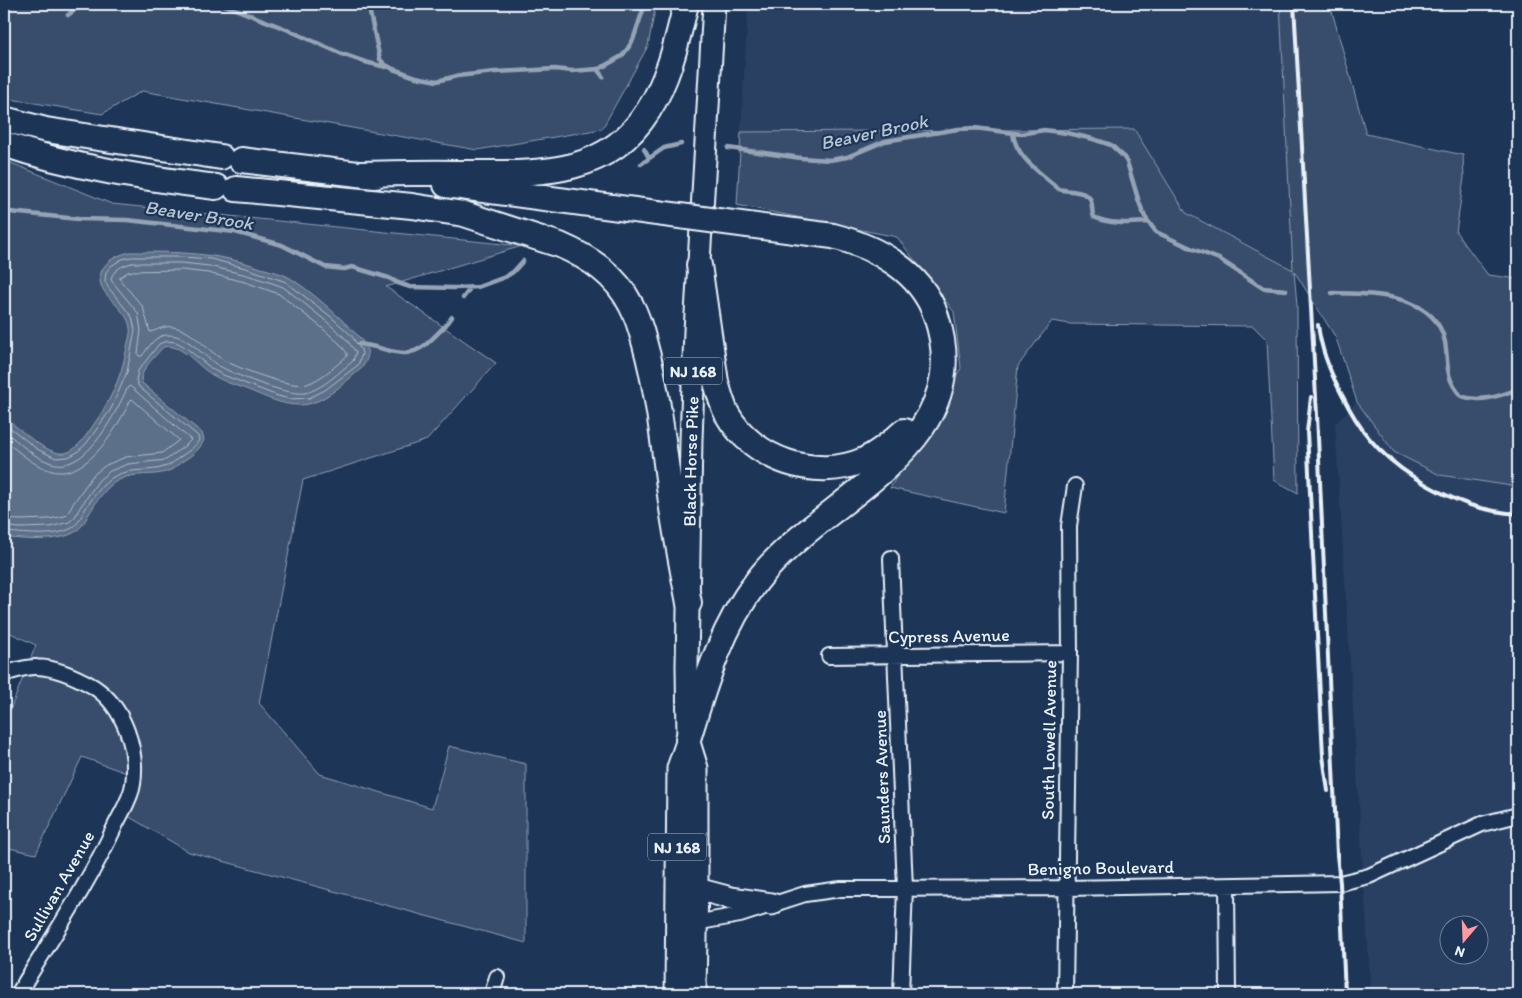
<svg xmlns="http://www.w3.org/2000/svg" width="1522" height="998" viewBox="0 0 1522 998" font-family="Itim,sans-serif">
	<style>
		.built { fill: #2a4162; fill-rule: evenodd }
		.green { fill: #374d6c; stroke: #909fb2 }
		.water { fill: #5d7089; stroke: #95a4b5 }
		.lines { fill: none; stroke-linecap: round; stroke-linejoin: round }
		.shore { stroke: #b0bdcc; stroke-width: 1 }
		.stream { stroke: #95a4b5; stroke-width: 4.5 }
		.minor-casing { stroke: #e8f1f8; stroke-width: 18 }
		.primary-casing { stroke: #e8f1f8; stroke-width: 25 }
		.motorway-casing { stroke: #e8f1f8; stroke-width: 28 }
		.minor { stroke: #1d3557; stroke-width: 14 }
		.primary { stroke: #1d3557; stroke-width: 21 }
		.motorway { stroke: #1d3557; stroke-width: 24 }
		.rail { stroke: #e8f1f8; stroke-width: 4 }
		.motorway-bridge-casing { stroke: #e8f1f8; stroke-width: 28; stroke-linecap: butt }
		.motorway-bridge { stroke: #1d3557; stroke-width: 24 }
		.labels { text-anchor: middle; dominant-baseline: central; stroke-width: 4.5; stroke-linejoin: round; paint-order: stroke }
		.shield { fill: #1d3557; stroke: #abb9c8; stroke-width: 1 }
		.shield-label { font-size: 16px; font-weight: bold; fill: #e8f1f8 }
		.street-label { font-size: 18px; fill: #e8f1f8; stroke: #1d3557 }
		.water-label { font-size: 19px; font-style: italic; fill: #b7c4d1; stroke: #1d3557 }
	</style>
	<rect width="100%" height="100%" fill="#1d3557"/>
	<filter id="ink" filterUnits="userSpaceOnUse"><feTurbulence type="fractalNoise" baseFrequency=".02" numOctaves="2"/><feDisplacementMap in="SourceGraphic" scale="10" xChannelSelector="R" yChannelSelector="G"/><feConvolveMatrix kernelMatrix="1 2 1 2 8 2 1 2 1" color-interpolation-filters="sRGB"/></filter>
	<g filter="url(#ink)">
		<path class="built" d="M748 4H1280L1293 270 1186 213 1134 129 741 132Z
			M1357 402 1394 452 1440 475 1518 487V994H1371L1335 424ZM1450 926H1480V956H1450Z"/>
		<path class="green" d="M4 4H656L648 46 602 129 477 150 142 91 102 114 4 98Z
			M1280 4H1330L1366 134 1463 155 1464 178 1456 232 1488 275 1518 279V487L1440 475 1394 452 1357 402 1336 338 1294 271 1297 305 1298 493 1274 480 1267 340 1253 326 1070 324 1052 321 1018 366 1004 513 890 488 961 368 954 312 897 237 737 205 741 132 1134 129 1186 213 1293 270Z
			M4 160 112 204 522 246 386 287 496 363 427 440 303 480 259 703 320 774 432 808 449 746 526 764V943L189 852 121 812 135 776 82 757 36 854 4 847V725L36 645 4 630Z"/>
		<path class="water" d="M130 252C178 252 215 252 261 268 271 271 282 273 290 278 309 290 327 306 343 321 351 329 368 343 368 354 368 359 364 364 362 368 347 380 331 397 312 403 290 410 266 397 246 389 234 385 222 381 211 374 197 366 181 342 163 347 156 356 138 371 142 383L202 433 204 440C200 449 194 454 186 459 181 462 176 467 171 470 154 478 135 471 119 480 106 486 96 502 89 514 85 521 82 527 75 532 60 542 21 540 4 537V416C17 427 47 456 65 453 76 451 84 438 90 430 109 403 121 380 127 347 128 341 131 334 130 328 128 308 98 296 100 277 102 262 117 255 130 252Z"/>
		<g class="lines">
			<path class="shore" d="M132 263H182L209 266 247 275 275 284 283 287 295 296 326 321 346 339 356 352 353 361C339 372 323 389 305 393 288 396 231 374 216 364 201 354 186 334 167 335 155 335 149 347 142 356H139L138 354 141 330 138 313 111 280C112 270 123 265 132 263Z
				M182 270 208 273 245 282 279 294 321 327 340 344 347 353V356C337 365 320 380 307 384 292 389 234 367 220 358 204 347 187 324 165 327 160 328 155 331 150 332L143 307 120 280V277L128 272 133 271Z
				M4 423 37 449 56 458 68 457 76 453 86 444 111 409 127 372 135 330 132 317 108 287 105 281 106 272 111 266 122 259 131 257H182L211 259 249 269 286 282 330 316 351 335 361 350 362 354 358 365 325 390 309 398 290 399 278 396 223 375 212 369 185 347 176 342 167 341 159 344 138 371 136 380 139 387 198 436 199 440C195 447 190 450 183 455 177 458 173 464 167 466 150 473 132 467 115 476 103 482 90 501 83 513 80 519 78 524 72 528 54 538 23 533 4 532
				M4 431C19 442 36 460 55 464 89 470 116 411 128 387L130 386 191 440 187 444 166 460 128 464 110 471 99 480 79 509 75 517 69 522 50 527 19 528 4 526
				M4 440C19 452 34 466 52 471 87 480 118 427 130 401L132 399 179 440 162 453 126 457 106 465 93 475 72 505 68 513 65 516 49 519 20 520 4 519"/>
			<path class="stream" d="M222 4 286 29 342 54 365 62 386 67
				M368 4 380 59 384 64 393 69 416 77 437 81 457 76 495 72 555 69 572 71 599 69 622 56 628 48 633 40 645 4
				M68 15 82 4
				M597 69 603 77
				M1013 133C1015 157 1042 174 1059 189 1068 192 1088 190 1091 201 1093 206 1091 211 1094 217 1110 225 1131 223 1148 222
				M728 148 801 158 830 160 847 157 885 141 958 129 975 128 1021 134 1044 130 1067 133 1093 139 1111 145 1123 156 1127 162 1139 202 1145 217 1156 232 1193 249 1219 259 1263 288 1286 290
				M644 149 649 158
				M641 164 664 148 681 144
				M4 210 10 212 78 219 127 220 235 232 282 245 325 267 344 269 352 267 359 269 389 278 398 283 410 287 455 288 478 287 505 277 513 272 523 261
				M1332 293C1371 294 1435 292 1445 342 1449 366 1444 376 1461 396 1480 403 1500 396 1518 389
				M463 298 471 287
				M359 344C391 347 406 366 433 338 440 331 447 325 452 317"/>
			<g class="minor-casing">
				<path id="minor" d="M891 558 905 888 901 994
					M829 656 1070 653
					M4 674C13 671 27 666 37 667 57 668 77 677 94 687 124 707 138 749 133 784 131 799 121 813 115 826 88 885 51 939 18 994
					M1227 886 1228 994
					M689 924 740 915 805 894 841 889 1066 888 1340 883 1369 876 1482 824 1518 815
					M492 994 497 977
					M1065 994 1070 653 1069 526 1075 486"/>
			</g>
			<g class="primary-casing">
				<g id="primary">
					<path d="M697 889 731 898 772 904"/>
					<path d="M676 994 678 768 688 739"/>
					<path id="s1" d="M695 994 697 879V768L688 739 687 666 691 440 695 331 714 4"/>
				</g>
			</g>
			<g class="motorway-casing">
				<path id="motorway" d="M4 119 46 130 221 157
					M4 144C73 168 144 178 216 187
					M241 160 375 176
					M360 174C395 173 429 172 463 173 534 173 605 179 648 111 669 79 677 41 686 4
					M446 185 657 213
					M236 189 412 206 444 211 464 214 560 245C590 258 616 275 631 305 640 321 643 338 648 356 659 401 664 448 670 495 675 531 682 567 689 603
					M699 265 716 382C719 393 722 404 727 414 753 460 816 481 864 460 879 453 892 442 904 431
					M688 739C705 684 721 628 757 581 821 496 981 449 936 316 921 271 876 247 833 236L748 225"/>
			</g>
			<use href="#minor" class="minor"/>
			<use href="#primary" class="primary"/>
			<use href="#motorway" class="motorway"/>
			<path class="rail" d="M1294 4 1317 415 1337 855 1340 883 1345 994
				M1318 325C1321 349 1330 372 1341 393 1349 409 1358 425 1369 438 1393 468 1434 492 1470 505 1483 509 1504 513 1518 514
				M1311 397 1307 432 1323 756 1328 791"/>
			<g class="motorway-bridge-casing">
				<path id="motorway-bridge" d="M657 213 748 225"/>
			</g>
			<use href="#motorway-bridge" class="motorway-bridge"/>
		</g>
	</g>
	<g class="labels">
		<g class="shield">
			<rect x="664" y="357.5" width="58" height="27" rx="4"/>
			<rect x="648" y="833.5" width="58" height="27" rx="4"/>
		</g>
		<g class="shield-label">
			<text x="693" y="371">NJ 168</text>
			<text x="677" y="847">NJ 168</text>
		</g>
		<g class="street-label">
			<text stroke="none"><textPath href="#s1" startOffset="534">Black Horse Pike</textPath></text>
			<text transform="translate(949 636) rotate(-1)">Cypress Avenue</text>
			<text transform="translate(1049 740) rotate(-89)">South Lowell Avenue</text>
			<text transform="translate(882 777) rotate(-92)">Saunders Avenue</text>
			<text transform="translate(1101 868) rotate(-1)">Benigno Boulevard</text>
			<text transform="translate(59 886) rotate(-60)">Sullivan Avenue</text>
		</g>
		<g class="water-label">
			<text transform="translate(874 132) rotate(-12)">Beaver Brook</text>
			<text transform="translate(199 215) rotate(9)">Beaver Brook</text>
		</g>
	</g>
	<rect width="1522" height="998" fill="none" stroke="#1d3557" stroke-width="20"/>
	<rect x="10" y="10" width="1502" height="978" fill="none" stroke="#e8f1f8" stroke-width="2" filter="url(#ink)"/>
	<g transform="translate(1464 940) rotate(199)"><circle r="24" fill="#1d3557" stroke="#6e8097"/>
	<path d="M0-4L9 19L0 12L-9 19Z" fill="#ff9aa2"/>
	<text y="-8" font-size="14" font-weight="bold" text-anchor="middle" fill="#e8f1f8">N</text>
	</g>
</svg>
